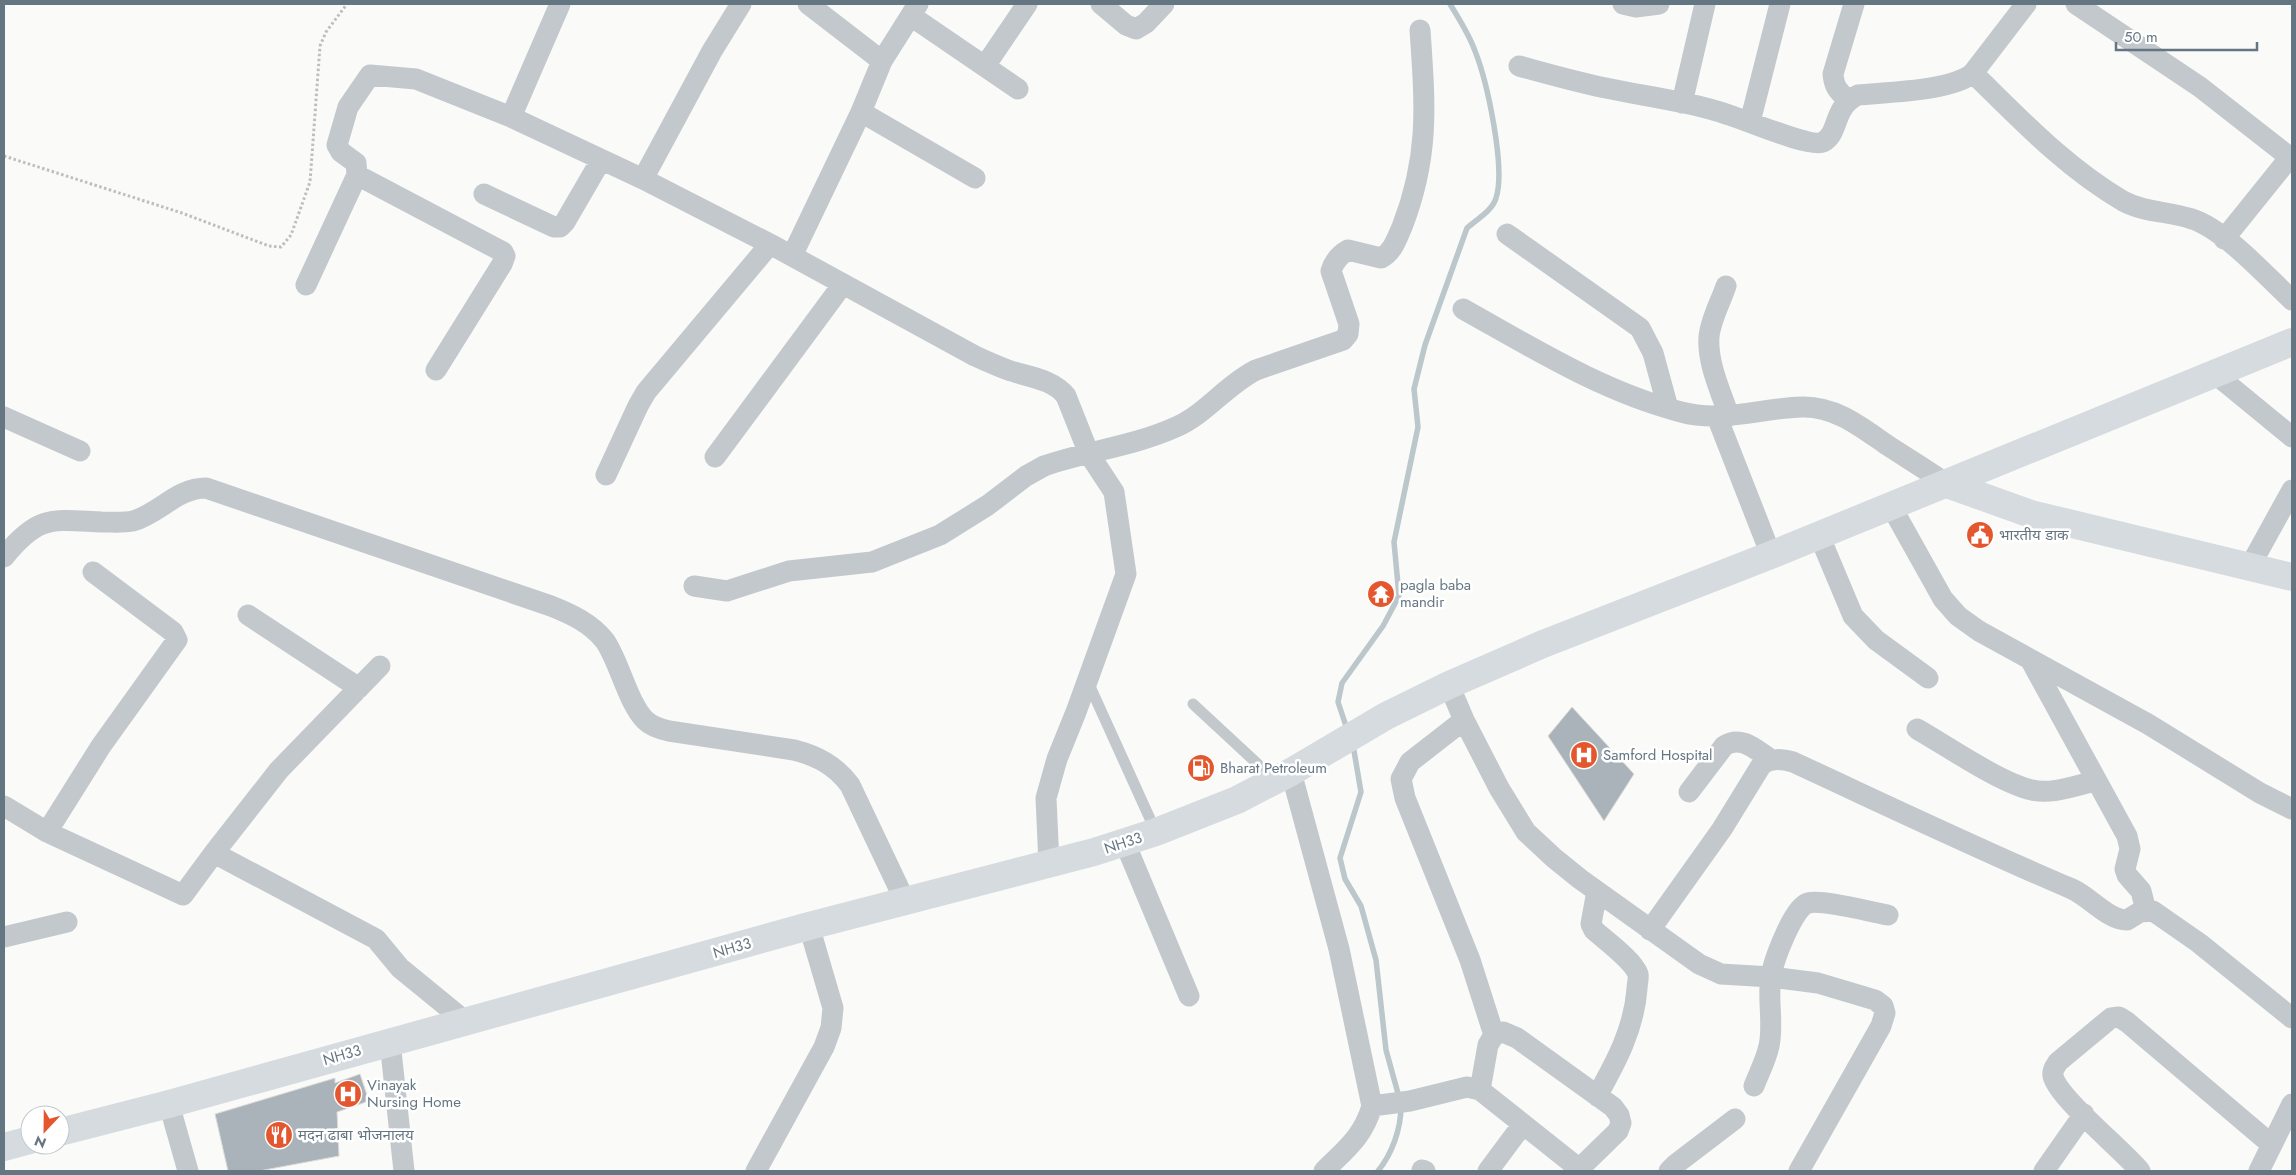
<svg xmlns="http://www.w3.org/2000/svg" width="2296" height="1175" viewBox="0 0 2296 1175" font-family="Jost,'Noto Sans Devanagari',sans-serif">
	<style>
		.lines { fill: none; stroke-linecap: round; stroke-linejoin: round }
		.stream { stroke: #bbc7cb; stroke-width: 5.5 }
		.building { fill: #aab3b9; stroke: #dcdcda }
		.path { stroke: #bbbfc2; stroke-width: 3; stroke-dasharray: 2.5 2.5; stroke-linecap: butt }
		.service { stroke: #c3c8cc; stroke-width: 11 }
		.minor { stroke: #c3c8cc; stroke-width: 21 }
		.secondary { stroke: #d6dbdf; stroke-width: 28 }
		.labels { text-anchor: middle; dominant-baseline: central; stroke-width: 5; stroke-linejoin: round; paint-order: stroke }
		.poi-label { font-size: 15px; fill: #657683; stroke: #fff; text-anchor: start }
		.street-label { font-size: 15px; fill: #657683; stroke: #fff }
	</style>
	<rect width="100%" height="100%" fill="#fafaf8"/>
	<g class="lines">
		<path class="stream" d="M1347 729 1338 702 1342 683 1383 626 1399 596 1394 542 1418 427 1414 389 1425 345 1467 228C1476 220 1493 210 1496 198 1506 168 1487 81 1475 51 1469 34 1459 19 1450 4
			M1353 745 1361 792 1340 858 1345 879 1361 906 1376 960 1386 1050 1399 1097
			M1378 1171C1392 1154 1401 1129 1401 1106"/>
	</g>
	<path class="building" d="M1572 707 1634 774 1604 821 1548 736Z
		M360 1074 369 1101 337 1112 339 1156 259 1171H228L215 1114 335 1078V1083Z"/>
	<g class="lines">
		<path class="path" d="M4 156 182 213 269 246 281 247 291 235 310 182 320 46 326 32 347 4"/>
		<path class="service" d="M1088 682 1156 832
			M1193 704 1275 780"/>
		<path class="minor" d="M808 4 882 61
			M1101 4 1126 25 1136 29 1146 23 1164 4
			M1623 4 1636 7 1659 4
			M2076 4 2200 87 2292 159
			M911 16 1018 89
			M985 66 1027 4
			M1519 66C1549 74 1580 83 1611 89 1650 97 1691 102 1729 115 1746 120 1810 148 1823 142 1840 133 1832 107 1858 95 1887 92 1952 91 1973 73L2026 4
			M1973 73C2020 119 2065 167 2123 201 2145 213 2169 211 2192 219 2224 229 2267 277 2292 300
			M1848 100C1838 91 1834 87 1833 74L1854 4
			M1682 103 1705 4
			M861 112 975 178
			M511 117 560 4
			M1750 122 1780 4
			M357 175 503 252 505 256 502 264 436 370
			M643 179 712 51 741 4
			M484 194 554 227H560L565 222 601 160
			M1507 234 1640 328 1653 353 1668 408
			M2224 239 2290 157
			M792 256 861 112 882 61 918 4
			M306 285 357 175 356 163 341 152 337 145 348 107 370 75 416 79 511 117 643 179 770 244 975 356C986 361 997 366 1008 370 1028 377 1053 379 1066 396L1089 454 1114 492 1126 574 1076 712 1057 759 1046 798 1049 864
			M1726 286C1721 301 1710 321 1709 337 1707 363 1721 392 1729 416
			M1463 309C1533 348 1603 392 1681 412 1722 423 1761 408 1802 407 1835 406 1861 427 1887 445 1907 458 1927 470 1947 484
			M2214 373 2292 437
			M4 417 80 451
			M1717 417 1771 555
			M715 457 843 284
			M606 475 638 406 646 392 770 244
			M1891 506 1943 599 1958 616 1979 631 2148 724 2260 793 2292 809
			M1819 535 1853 616 1876 640 1928 678
			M4 557C39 514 52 520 102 522 112 522 123 523 133 521 160 513 177 488 206 488L551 606C571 614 591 623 605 641 619 661 628 703 645 720 651 726 660 729 669 731L794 750C817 756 835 765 850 785L905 901
			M2249 568 2292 490
			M694 586 727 591 789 571 872 562 940 535 988 505 1026 476 1044 466C1087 451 1134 446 1176 427 1206 414 1226 385 1256 370L1343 340 1348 334 1349 324 1331 271C1334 261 1339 255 1348 250L1381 258C1393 252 1397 238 1402 227 1430 155 1425 104 1420 30
			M248 615 359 688
			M2030 659 2127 836 2130 849 2125 869 2127 875 2141 891 2146 911
			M1449 685 1464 720 1499 788 1526 832 1554 858 1580 879 1699 964 1721 974 1771 977 1818 983 1875 1000 1883 1006 1885 1013 1881 1026 1799 1171
			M1464 720 1410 762 1401 779 1405 798 1470 960 1494 1035
			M1917 729C1947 746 2000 783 2032 790 2052 795 2077 785 2096 781
			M1291 772 1339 949 1372 1106C1363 1137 1346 1149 1324 1171
			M1689 792 1724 746C1741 735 1755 749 1770 759
			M4 806 47 832 183 895 214 853 376 939 400 968 466 1022
			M47 832 101 746 177 640 173 632 93 572
			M1125 843 1189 996
			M214 853 279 770 380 666
			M1597 891 1591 924 1594 930C1605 940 1633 960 1638 974 1639 978 1637 984 1637 989 1634 1029 1616 1062 1597 1096
			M1650 930 1722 829 1762 764C1773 758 1781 759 1793 762 1886 805 1978 849 2072 889 2090 897 2108 920 2127 920L2140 912 2153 911 2199 943 2292 1018
			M4 937 67 922
			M390 1042 404 1171
			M1754 1086C1759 1073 1766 1060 1769 1046 1774 1023 1767 999 1771 977 1773 962 1793 907 1808 903 1822 899 1871 912 1888 915
			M1480 1090 1488 1045 1494 1035 1503 1032 1517 1038 1613 1107 1619 1115 1621 1123 1618 1131 1579 1169
			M169 1104 188 1171
			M1372 1106 1410 1101 1467 1087 1480 1090 1582 1171
			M1422 1170 1425 1171
			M756 1171 824 1047 831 1028 833 1008 809 926
			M1488 1171 1523 1124
			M1669 1171 1676 1164 1735 1119
			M2044 1171 2084 1114
			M2140 1171C2123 1150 2058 1098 2053 1076 2052 1070 2055 1067 2058 1062L2111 1018 2119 1017 2127 1022 2272 1145
			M2259 1171 2292 1104"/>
		<path class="secondary" d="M1947 484 2031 514 2292 577
			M60 1132 169 1104 809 926 1094 852 1156 832 1237 800 1291 772 1386 716 1449 685 1543 644 1771 555 2292 342
			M4 1147 30 1140"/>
	</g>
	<defs>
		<g id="civic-disc" transform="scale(1.4375)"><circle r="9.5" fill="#e4572e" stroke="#fff"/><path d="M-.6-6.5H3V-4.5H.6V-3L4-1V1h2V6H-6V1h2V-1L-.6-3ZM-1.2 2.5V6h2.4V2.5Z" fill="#fff"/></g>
		<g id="temple-disc" transform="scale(1.4375)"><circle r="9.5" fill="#e4572e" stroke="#fff"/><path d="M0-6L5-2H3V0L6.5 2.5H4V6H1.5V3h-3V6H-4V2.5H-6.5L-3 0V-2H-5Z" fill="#fff"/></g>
		<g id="hospital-disc" transform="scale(1.4375)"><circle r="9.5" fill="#e4572e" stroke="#fff"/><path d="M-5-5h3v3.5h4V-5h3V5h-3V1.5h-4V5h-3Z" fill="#fff"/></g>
		<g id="fuel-disc" transform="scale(1.4375)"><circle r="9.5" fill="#e4572e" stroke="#fff"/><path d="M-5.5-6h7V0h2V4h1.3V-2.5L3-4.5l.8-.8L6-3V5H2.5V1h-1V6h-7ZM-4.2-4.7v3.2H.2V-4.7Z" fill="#fff"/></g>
		<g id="restaurant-disc" transform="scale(1.4375)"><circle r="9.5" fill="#e4572e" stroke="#fff"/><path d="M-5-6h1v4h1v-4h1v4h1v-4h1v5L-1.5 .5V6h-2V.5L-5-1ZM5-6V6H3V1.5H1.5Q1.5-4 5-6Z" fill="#fff"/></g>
	</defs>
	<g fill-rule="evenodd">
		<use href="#civic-disc" x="1980" y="535"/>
		<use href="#temple-disc" x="1381" y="594"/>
		<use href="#hospital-disc" x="1584" y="755"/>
		<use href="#fuel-disc" x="1201" y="768"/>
		<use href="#hospital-disc" x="348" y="1094"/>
		<use href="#restaurant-disc" x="279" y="1135"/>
	</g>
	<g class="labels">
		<g class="poi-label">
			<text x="1999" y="535">भारतीय डाक</text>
			<text x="1400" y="585">pagla baba<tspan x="1400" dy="17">mandir</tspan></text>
			<text x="1603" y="755">Samford Hospital</text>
			<text x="1220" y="768">Bharat Petroleum</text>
			<text x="367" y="1085">Vinayak<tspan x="367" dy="17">Nursing Home</tspan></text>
			<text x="298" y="1135">मदन ढाबा भोजनालय</text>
		</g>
		<g class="street-label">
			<text transform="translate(1123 843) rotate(-18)">NH33</text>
			<text transform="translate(732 948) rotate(-16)">NH33</text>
			<text transform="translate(342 1055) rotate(-16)">NH33</text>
		</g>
	</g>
	<rect width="2296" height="1175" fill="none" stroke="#657683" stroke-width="10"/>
	<g transform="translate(45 1130) rotate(202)"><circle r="24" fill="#ffffff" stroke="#c1c8cd"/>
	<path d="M0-4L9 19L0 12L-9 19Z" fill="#e4572e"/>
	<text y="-8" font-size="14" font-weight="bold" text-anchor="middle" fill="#657683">N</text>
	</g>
	<path d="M2116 42v8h141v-8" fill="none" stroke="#657683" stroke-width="2.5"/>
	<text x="2124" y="42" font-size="15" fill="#657683" stroke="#ffffff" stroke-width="4" paint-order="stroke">50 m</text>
</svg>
